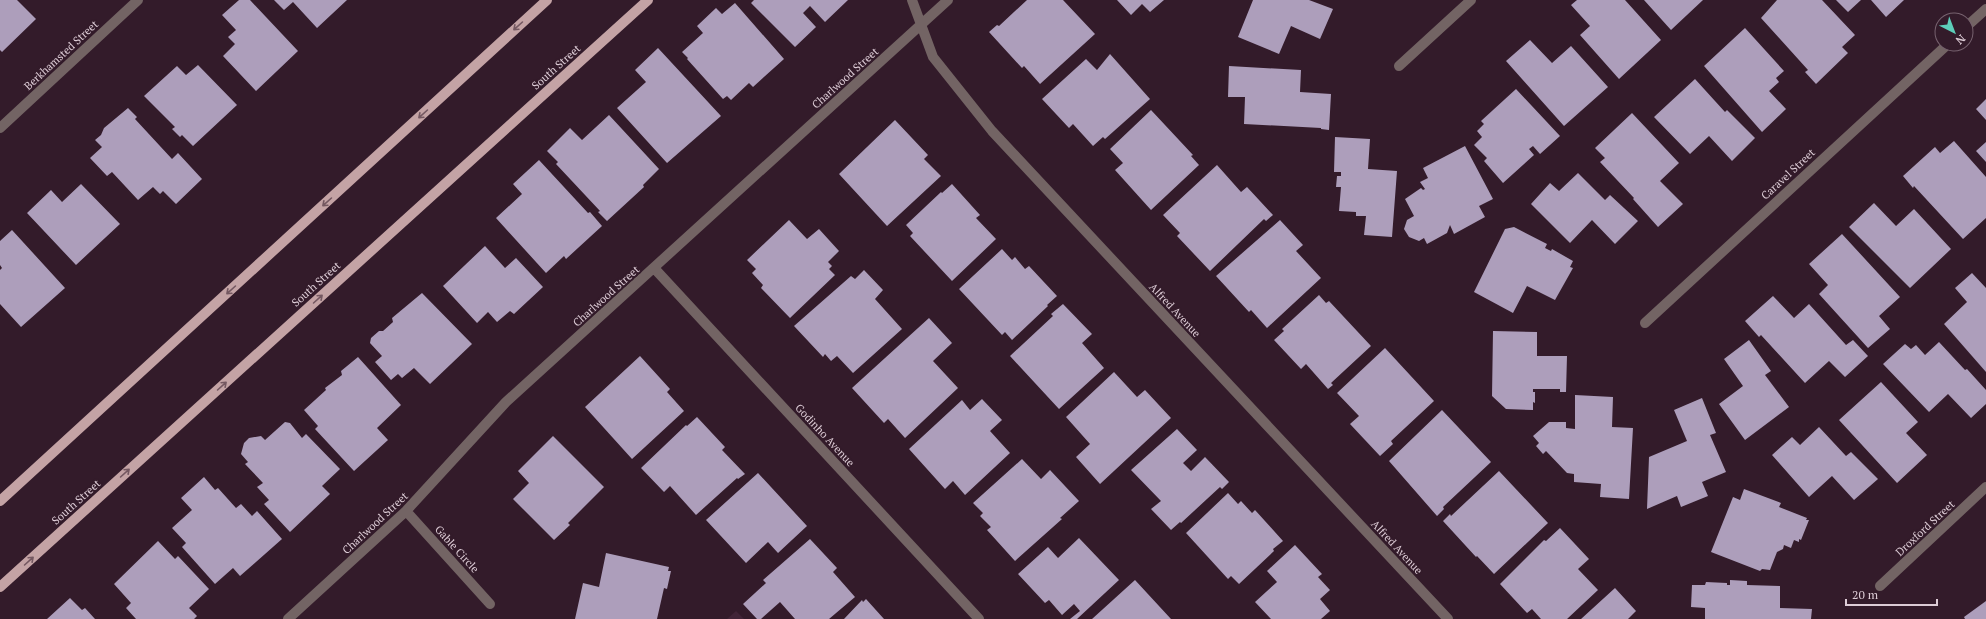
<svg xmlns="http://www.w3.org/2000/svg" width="1986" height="619" viewBox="0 0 1986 619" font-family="'PT Serif',serif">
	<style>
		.built { fill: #412437 }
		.building { fill: #ad9ebb }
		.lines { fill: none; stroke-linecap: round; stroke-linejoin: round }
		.minor { stroke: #736464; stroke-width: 10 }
		.major { stroke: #c4a3a5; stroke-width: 10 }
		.oneway { stroke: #745861 }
		.labels { text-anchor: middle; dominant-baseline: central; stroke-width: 4; stroke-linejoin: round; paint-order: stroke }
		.street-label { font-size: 11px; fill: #ddccd6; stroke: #331b2a }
	</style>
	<rect width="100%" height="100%" fill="#331b2a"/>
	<path class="built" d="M736 611 744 619H727Z"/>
	<path class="building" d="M0 0H17L36 19 2 52 0 50Z
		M239 0H250L298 51 256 91 223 56 235 44 228 37 236 30 222 15Z
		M274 0H347L317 28 293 2 284 10Z
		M754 0H848L825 22 810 6 803 13 816 27 795 47 751 3Z
		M1027 0H1063L1095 34 1040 84 1024 66 1022 68 989 32 997 25 999 26Z
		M1117 0H1164L1150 12 1142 4 1131 15Z
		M1253 0H1309L1333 9 1320 39 1291 26 1279 54 1238 37Z
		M1577 0H1625L1661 40 1619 79 1580 35 1590 26 1571 5Z
		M1644 0H1703L1671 30Z
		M1777 0H1822L1855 35 1842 47 1848 53 1816 84 1805 72 1808 70 1761 18Z
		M1836 0H1861L1848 12Z
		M1871 0H1904L1886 17Z
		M735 3 784 59 753 87 749 83 731 100 727 96 723 99 687 59 688 58 682 52 703 33 697 26 716 8 722 14Z
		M1745 28 1784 71 1776 78 1779 82 1769 91 1786 109 1762 132 1704 66Z
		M1530 40 1552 63 1571 46 1608 87 1564 126 1506 61Z
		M658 48 721 116 667 163 617 108 646 82 635 70Z
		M1110 54 1150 99 1105 139 1103 137 1093 146 1073 124 1069 128 1042 99 1086 59 1097 70Z
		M198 65 237 105 193 146 182 135 180 137 172 129 175 127 144 96 177 66 186 75Z
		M1229 66 1301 70 1300 92 1331 94 1329 130 1321 129V128L1244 124 1245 97H1228Z
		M1695 79 1725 112 1727 110 1755 138 1732 161 1709 136 1690 154 1654 117Z
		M1516 89 1560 136 1540 154 1533 146 1529 149 1534 155 1503 183 1484 161 1487 158 1474 145 1482 137 1477 131 1484 124 1481 121Z
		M1986 99V120L1976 109Z
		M128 108 137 117 135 119 172 159 178 153 202 179 176 204 163 191 160 194 153 187 138 200 112 172 107 176 90 158 102 147 95 140 101 135 104 128Z
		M1151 110 1193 155 1191 156 1199 165 1151 210 1115 170 1123 163 1110 149Z
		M1632 113 1679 163 1660 181 1683 204 1658 227 1633 199 1634 198 1600 162 1605 158 1595 148Z
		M609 115 659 169 643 185 644 187 607 221 598 212 600 211 556 164 558 162 547 151 570 128 582 140Z
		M895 120 928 155 924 159 941 176 887 226 839 174Z
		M1335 137 1370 139 1368 169 1397 171 1392 237 1364 235 1366 216H1356V212L1339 211 1341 187H1336L1337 176H1341V172H1334Z
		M1954 141 1986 177V218L1963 239 1914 186 1913 188 1903 176 1935 147 1940 153Z
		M1986 142V162L1976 151Z
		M1465 146 1493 199 1479 206 1485 217 1454 234 1450 225 1447 233 1427 244 1424 238 1419 241 1409 237 1404 229 1407 220 1414 216 1405 199 1421 188 1423 190 1425 189 1420 182 1428 178 1423 168Z
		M539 160 588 213 590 212 602 226 566 259 564 256 546 273 496 218 522 194 513 184Z
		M1217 165 1241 192 1247 187 1273 215 1266 221 1264 219 1210 271 1177 236 1180 233 1163 215Z
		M1578 173 1605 200 1610 195 1638 221 1615 244 1592 220 1570 243 1531 204 1550 183 1559 191Z
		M81 184 120 224 76 265 27 213 51 190 62 202Z
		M952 184 980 215 976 218 996 239 952 281 910 236 913 233 906 225 941 192 942 193Z
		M1874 203 1896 226 1914 209 1951 249 1910 288 1849 227Z
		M789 220 807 239 819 229 839 251 828 262 832 266 829 269 835 275 790 318 761 288 763 285 752 273 756 269 747 260Z
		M1280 220 1303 245 1296 251 1321 278 1267 328 1251 310 1249 312 1216 276Z
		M1514 227 1547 244 1545 248 1551 251 1552 249 1573 261 1570 267 1573 268 1555 300 1527 286 1513 313 1474 292 1505 229Z
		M12 230 65 288 21 327 0 304V270L2 268 0 265V241Z
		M1842 234 1900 297 1879 316 1890 329 1868 348 1819 294 1828 285 1809 264Z
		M485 246 505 268 516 258 543 287 514 314 510 311 497 322 488 312 477 323 443 286Z
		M1002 249 1012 260 1015 257 1025 269 1029 266 1057 296 1047 305 1048 306 1012 340 1005 332 1002 335 959 289Z
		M864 270 883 290 875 299 902 329 853 373 837 356 831 361 825 354 823 357 794 326 851 276 855 279Z
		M1972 273 1986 288V372L1944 324 1967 302 1955 288Z
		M422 293 472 344 430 384 414 368 402 378 398 374 391 380 375 362 382 356 370 343 371 338 379 331H383L393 322 392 318Z
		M1319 295 1326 303 1329 301 1371 346 1331 383 1333 385 1328 389 1306 364 1301 369 1274 340 1284 331 1282 329Z
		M1773 296 1794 318 1809 304 1846 345 1853 340 1868 356 1845 377 1829 361 1805 383 1761 335 1759 337 1745 321Z
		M1063 304 1092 334 1082 343 1104 368 1059 409 1010 356 1053 316 1051 314Z
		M929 318 952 343 933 361 958 388 905 438 888 419 884 423 852 388Z
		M1493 331 1537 332V356H1567L1566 392H1560V389H1533V392H1535V403L1533 402V410L1506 409 1492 396Z
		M1749 340 1771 371 1765 375 1789 407 1745 440 1719 404 1743 386 1724 359Z
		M1939 342 1965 370 1967 369 1986 390V404L1971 418 1948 394 1929 412 1883 364 1905 344 1911 349 1916 345 1925 355Z
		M1385 348 1434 401 1391 441 1393 444 1380 456 1350 424 1359 416 1337 393Z
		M640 356 670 389 667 392 684 411 632 459 585 407Z
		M358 357 401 405 377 428 388 440 354 471 315 429 318 426 304 410 326 390 325 388 342 375 341 371Z
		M1114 372 1137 397 1145 390 1171 418 1100 484 1076 457 1090 444 1066 417Z
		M1881 382 1918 422 1906 433 1927 455 1897 483 1839 420Z
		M1575 395 1613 397 1612 427 1633 428 1629 499 1600 497 1601 484 1574 482V474L1567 473 1546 451 1543 454 1536 446 1539 443 1533 436 1549 422H1566V428L1575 429Z
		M1702 398 1716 433 1710 435 1726 472 1702 482 1708 496 1681 507 1677 496 1647 509 1649 457 1687 441 1674 410Z
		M982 399 1002 420 990 431 1010 453 965 495 953 481 945 489 909 449 962 400 970 410Z
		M1442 410 1491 462 1443 507 1444 509 1437 516 1389 461Z
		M697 417 725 447 722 450 745 474 738 479 737 478 696 515 670 486 664 492 641 468 686 425 687 426Z
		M285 422 290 423 302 438 306 434 340 469 322 486 330 494 290 532 264 504 269 500 257 487 263 483 245 464 248 462 241 454 244 443 249 438 261 436 265 440Z
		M1819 427 1846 456 1851 452 1878 479 1854 500 1832 476 1809 497 1772 455 1792 437 1800 445Z
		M1177 429 1197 450 1183 463 1191 471 1205 457 1229 482 1222 489 1220 487 1181 523 1180 522 1171 530 1151 509 1161 501 1131 470Z
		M553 436 604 487 568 523 570 525 554 540 513 499 529 483 518 471Z
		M1022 459 1041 479 1050 470 1079 501 1060 518 1062 519 1015 561 987 530 991 527 980 516 983 513 973 503Z
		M1499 471 1548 523 1494 574 1477 556 1476 557 1443 521 1450 514 1451 516Z
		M758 473 807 526 778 553 768 542 746 563 706 520Z
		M204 477 215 490 218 488 236 508 241 504 252 516 257 511 282 539 240 576 233 568 215 584 182 547 186 543 172 528 192 510 181 498Z
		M1744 489 1781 503 1779 507 1807 518 1806 520H1809L1801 540 1799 539V542L1794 540 1791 548 1784 545 1783 549 1777 552 1770 570 1762 569 1760 571 1711 552 1733 497 1740 500Z
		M1228 493 1238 504 1241 501 1252 513 1255 510 1283 541 1273 549 1274 551 1239 584 1231 576 1228 579 1186 533Z
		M1560 528 1589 559 1578 569 1598 590 1567 619H1541L1532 609 1527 613 1500 584 1544 540 1546 541Z
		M1079 538 1119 580 1077 619H1070L1080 611 1074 604 1062 615 1049 600 1045 603 1018 574 1048 547 1058 558Z
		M810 539 837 568 833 572 855 597 829 619H795L780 602 761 619H757L743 604 766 583 763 580Z
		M158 541 175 559 178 556 209 589 189 608 197 616 194 619H136L126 608 131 603 114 584Z
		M1295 545 1322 574 1318 577 1330 590 1320 599 1330 611 1321 619H1271L1255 602 1277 582 1267 571Z
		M606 553 669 567 668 571H671L667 589 664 588 657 619H575L583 583 599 587Z
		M1135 580 1171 619H1092Z
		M1730 580 1747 581V585L1780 586V608L1812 609 1811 619H1705V608L1691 607 1692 585H1705L1706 582 1727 583V585H1730Z
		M1615 588 1636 611 1628 619H1581Z
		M70 598 82 610 85 608 95 619H47Z
		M866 599 884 619H844L862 600 863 602Z
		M1986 601V619H1965L1964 617Z"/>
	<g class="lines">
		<path class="minor" d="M912 0 933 57 992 131 1448 619
			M1966 27 1986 9
			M1399 66 1471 0
			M0 128 138 0
			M654 268 979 619
			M1645 323 1948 44
			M406 511 490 604
			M1880 586 1986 487
			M288 619 406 511 506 402 948 0"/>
		<path class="major" d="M0 501 547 0
			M0 587 648 0"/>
	</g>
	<defs><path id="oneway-shaft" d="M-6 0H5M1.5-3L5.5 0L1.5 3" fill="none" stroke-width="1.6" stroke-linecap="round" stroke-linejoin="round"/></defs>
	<g class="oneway">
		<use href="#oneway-shaft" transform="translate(518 26) rotate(138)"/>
		<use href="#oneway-shaft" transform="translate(423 114) rotate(138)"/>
		<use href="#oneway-shaft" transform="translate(327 202) rotate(138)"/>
		<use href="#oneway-shaft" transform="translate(231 290) rotate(138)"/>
		<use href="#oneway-shaft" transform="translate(318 299) rotate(-42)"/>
		<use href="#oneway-shaft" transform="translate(222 386) rotate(-42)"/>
		<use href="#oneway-shaft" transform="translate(125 473) rotate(-42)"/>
		<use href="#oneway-shaft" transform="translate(29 561) rotate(-42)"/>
	</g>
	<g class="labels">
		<g class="street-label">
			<text transform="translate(61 55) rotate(-43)">Berkhamsted Street</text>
			<text transform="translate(556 67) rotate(-42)">South Street</text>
			<text transform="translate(845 78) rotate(-42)">Charlwood Street</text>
			<text transform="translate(1788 174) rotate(-43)">Caravel Street</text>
			<text transform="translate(316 284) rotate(-42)">South Street</text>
			<text transform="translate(606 296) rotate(-42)">Charlwood Street</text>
			<text transform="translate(1175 310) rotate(47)">Alfred Avenue</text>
			<text transform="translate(825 435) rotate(47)">Godinho Avenue</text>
			<text transform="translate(76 502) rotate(-42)">South Street</text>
			<text transform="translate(375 523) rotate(-43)">Charlwood Street</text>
			<text transform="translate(1925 528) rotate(-43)">Droxford Street</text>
			<text transform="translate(1397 547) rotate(47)">Alfred Avenue</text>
			<text transform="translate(457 549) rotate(48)">Gable Circle</text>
		</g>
	</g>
	<g transform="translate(1954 32) rotate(138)"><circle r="19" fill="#331b2a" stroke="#77626f"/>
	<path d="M0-3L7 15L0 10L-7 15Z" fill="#5dceb9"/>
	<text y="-6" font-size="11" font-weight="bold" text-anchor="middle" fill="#ddccd6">N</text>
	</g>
	<path d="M1846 599v6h91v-6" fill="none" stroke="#ddccd6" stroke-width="2"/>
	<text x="1852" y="599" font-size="12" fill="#ddccd6" stroke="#331b2a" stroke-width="3" paint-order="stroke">20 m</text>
</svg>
